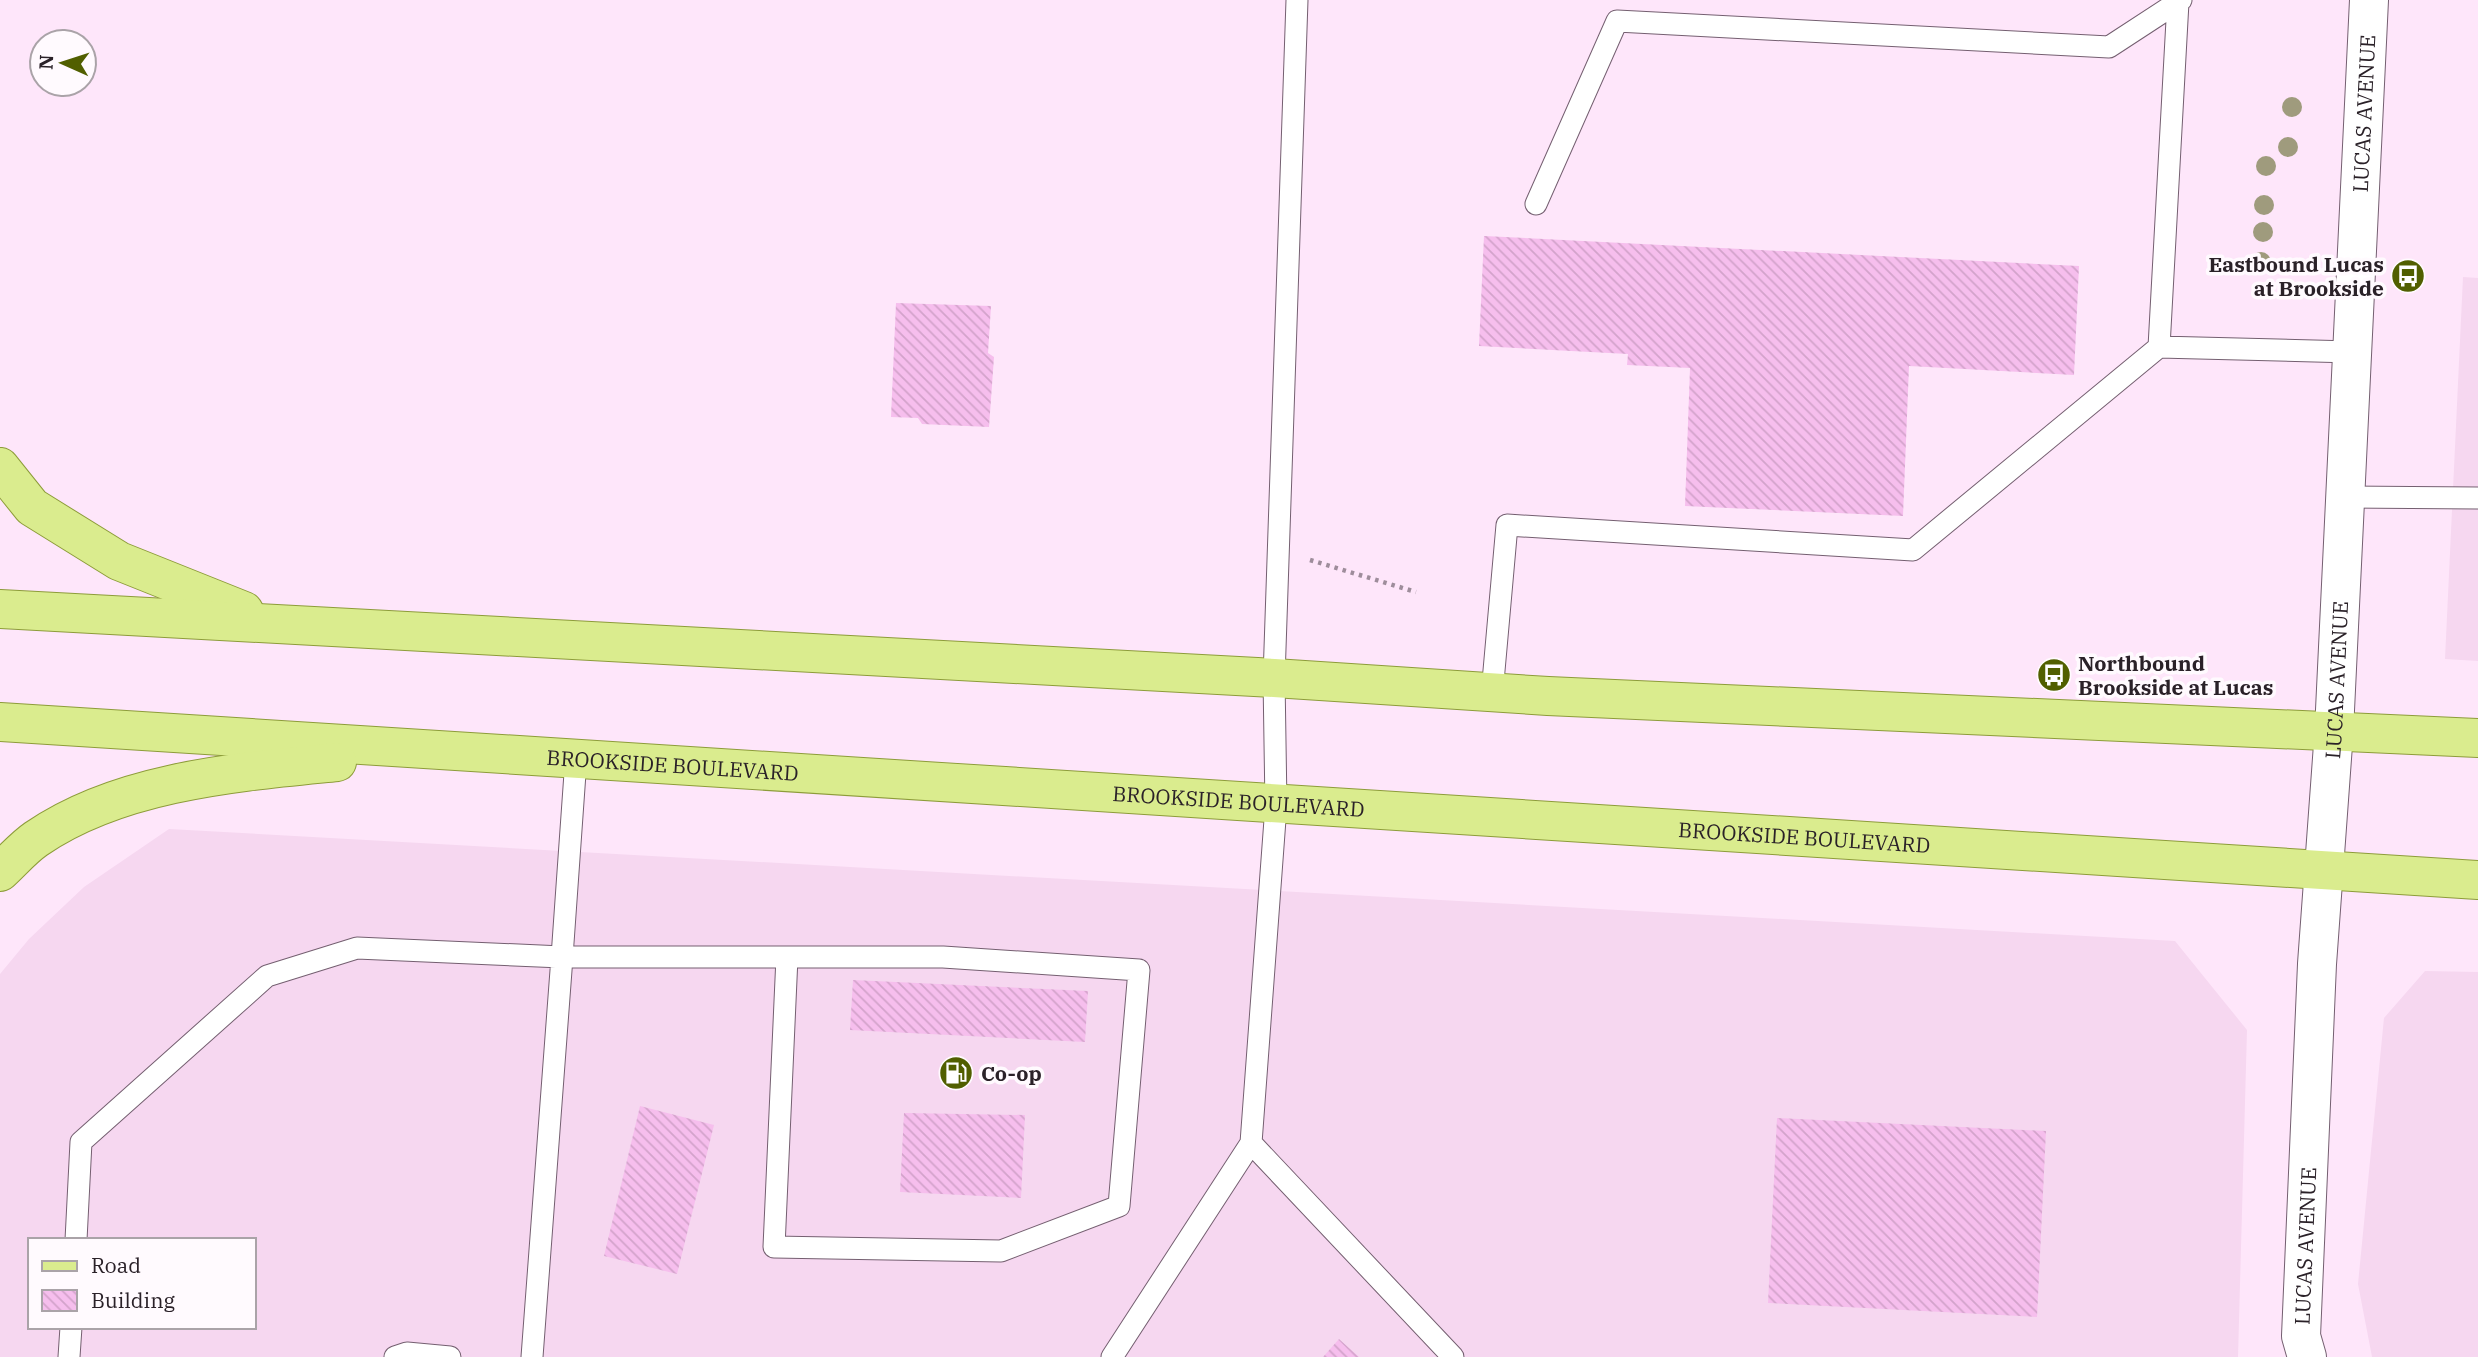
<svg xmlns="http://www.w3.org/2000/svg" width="2478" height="1357" viewBox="0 0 2478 1357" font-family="'IBM Plex Serif',serif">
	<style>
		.built { fill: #f6d7f0; fill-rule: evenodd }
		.building { fill: url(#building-back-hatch) }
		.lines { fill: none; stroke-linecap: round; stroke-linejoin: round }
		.lane-casing { stroke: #745f70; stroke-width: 23 }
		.street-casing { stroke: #745f70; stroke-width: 40 }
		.primary-casing { stroke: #8d9c3a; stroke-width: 40 }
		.path { stroke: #9e8d9b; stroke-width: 4.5; stroke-dasharray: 3.5 5; stroke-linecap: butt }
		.lane { stroke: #fff; stroke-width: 21 }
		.street { stroke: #fff; stroke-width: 38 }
		.primary { stroke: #daec8e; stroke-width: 38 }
		.tree { fill: #9f9b7d }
		.labels { text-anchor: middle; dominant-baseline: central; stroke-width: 7; stroke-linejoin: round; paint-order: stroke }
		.street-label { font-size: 21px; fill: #2a2128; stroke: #fffafe }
		.poi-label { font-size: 21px; font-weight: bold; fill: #2a2128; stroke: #fffafe; text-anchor: start }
	</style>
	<defs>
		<pattern id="building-back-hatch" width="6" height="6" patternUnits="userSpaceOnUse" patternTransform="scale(1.75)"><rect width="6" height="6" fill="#f6beed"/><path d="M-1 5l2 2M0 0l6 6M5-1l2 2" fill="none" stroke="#d3a3cb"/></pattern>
	</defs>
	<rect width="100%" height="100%" fill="#fee6fa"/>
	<path class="built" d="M2463 277 2478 278V661L2445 659Z
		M169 829 2175 941 2247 1030 2238 1357H0V974L29 939 84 887ZM30 1240H254V1327H30Z
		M2425 971 2478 972V1357H2372L2358 1284 2384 1018Z"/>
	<path class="building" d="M1484 236 2079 266 2074 375 1909 366 1903 516 1685 506 1690 368 1627 365 1628 354 1479 346Z
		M896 303 991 306 988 353 994 357 989 427 922 424 918 418 891 417Z
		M853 980 1088 991 1085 1042 850 1030Z
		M640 1106 714 1125 677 1274 604 1256Z
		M904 1113 1025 1115 1021 1198 900 1192Z
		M1777 1118 2046 1131 2037 1317 1768 1303Z
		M1339 1339 1359 1357H1323Z"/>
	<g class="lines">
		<g class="lane-casing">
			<path id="lane" d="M1536 204 1617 21 2109 47 2181 0
				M2159 347 2178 2
				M2345 497 2478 498
				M1492 693 1507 525 1913 550 2159 347 2352 352
				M1251 1143 1453 1357
				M76 1240 81 1142 267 976 357 948 562 957 576 759
				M69 1357 71 1327
				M395 1357 407 1353 450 1357
				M532 1357 562 957H943L1139 970 1119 1206 1001 1251 774 1247 787 957
				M1112 1357 1251 1143 1276 806 1274 678 1297 0"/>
		</g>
		<g class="street-casing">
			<g id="street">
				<path id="s1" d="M2307 1357 2301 1336 2317 964 2334 731 2369 0"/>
			</g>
		</g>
		<g class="primary-casing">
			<g id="primary">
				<path d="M0 467 32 507 119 561 244 611"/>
				<path d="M0 609 1274 678 1548 696 2478 738"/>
				<path id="s2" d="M0 722 2478 880"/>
				<path d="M0 872C12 861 23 848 36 839 120 781 238 772 337 762"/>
			</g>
		</g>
		<path class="path" d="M1310 560 1416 592"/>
		<use href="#lane" class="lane"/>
		<use href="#street" class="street"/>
		<use href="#primary" class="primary"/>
	</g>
	<g class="tree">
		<circle cx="2292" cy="107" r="10"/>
		<circle cx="2288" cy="147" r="10"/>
		<circle cx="2266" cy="166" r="10"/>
		<circle cx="2264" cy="205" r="10"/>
		<circle cx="2263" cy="232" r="10"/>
		<circle cx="2261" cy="262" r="10"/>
	</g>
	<defs>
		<g id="bus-disc" transform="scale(1.75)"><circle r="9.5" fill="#515f00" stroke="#fffafe"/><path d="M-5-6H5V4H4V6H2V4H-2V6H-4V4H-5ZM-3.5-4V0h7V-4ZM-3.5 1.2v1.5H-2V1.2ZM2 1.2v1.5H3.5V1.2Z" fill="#fff"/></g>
		<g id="fuel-disc" transform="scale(1.75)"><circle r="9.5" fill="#515f00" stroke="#fffafe"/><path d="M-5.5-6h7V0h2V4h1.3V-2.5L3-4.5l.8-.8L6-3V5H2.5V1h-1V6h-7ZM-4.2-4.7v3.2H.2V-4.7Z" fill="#fff"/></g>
	</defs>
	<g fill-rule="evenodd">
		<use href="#bus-disc" x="2408" y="276"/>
		<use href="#bus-disc" x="2054" y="675"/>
		<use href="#fuel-disc" x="956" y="1073"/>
	</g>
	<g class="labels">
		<g class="street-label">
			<text stroke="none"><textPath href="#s1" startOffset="1246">LUCAS AVENUE</textPath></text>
			<text stroke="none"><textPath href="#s1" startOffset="679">LUCAS AVENUE</textPath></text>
			<text stroke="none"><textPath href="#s2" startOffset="674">BROOKSIDE BOULEVARD</textPath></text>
			<text stroke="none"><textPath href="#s2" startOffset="1241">BROOKSIDE BOULEVARD</textPath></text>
			<text stroke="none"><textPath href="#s2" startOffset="1808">BROOKSIDE BOULEVARD</textPath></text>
			<text stroke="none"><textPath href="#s1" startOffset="112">LUCAS AVENUE</textPath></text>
		</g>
		<g class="poi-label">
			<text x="2384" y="264" text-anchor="end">Eastbound Lucas<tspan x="2384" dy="24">at Brookside</tspan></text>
			<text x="2078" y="663">Northbound<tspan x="2078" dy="24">Brookside at Lucas</tspan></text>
			<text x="981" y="1073">Co-op</text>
		</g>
	</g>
	<rect x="28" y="1238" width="228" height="91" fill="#fffafe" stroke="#aaa3a8" stroke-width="2"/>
	<rect x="42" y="1261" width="35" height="10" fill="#daec8e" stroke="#aaa3a8" stroke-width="2"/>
	<text x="91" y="1273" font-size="21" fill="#2a2128">Road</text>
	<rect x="42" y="1290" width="35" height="21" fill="url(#building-back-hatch)" stroke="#aaa3a8" stroke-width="2"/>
	<text x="91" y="1308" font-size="21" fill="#2a2128">Building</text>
	<g transform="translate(63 63) rotate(273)"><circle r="33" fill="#fffafe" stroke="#aaa3a8" stroke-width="2"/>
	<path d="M0-5L12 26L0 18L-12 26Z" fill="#515f00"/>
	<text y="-10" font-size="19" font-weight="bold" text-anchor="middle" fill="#2a2128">N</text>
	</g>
</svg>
